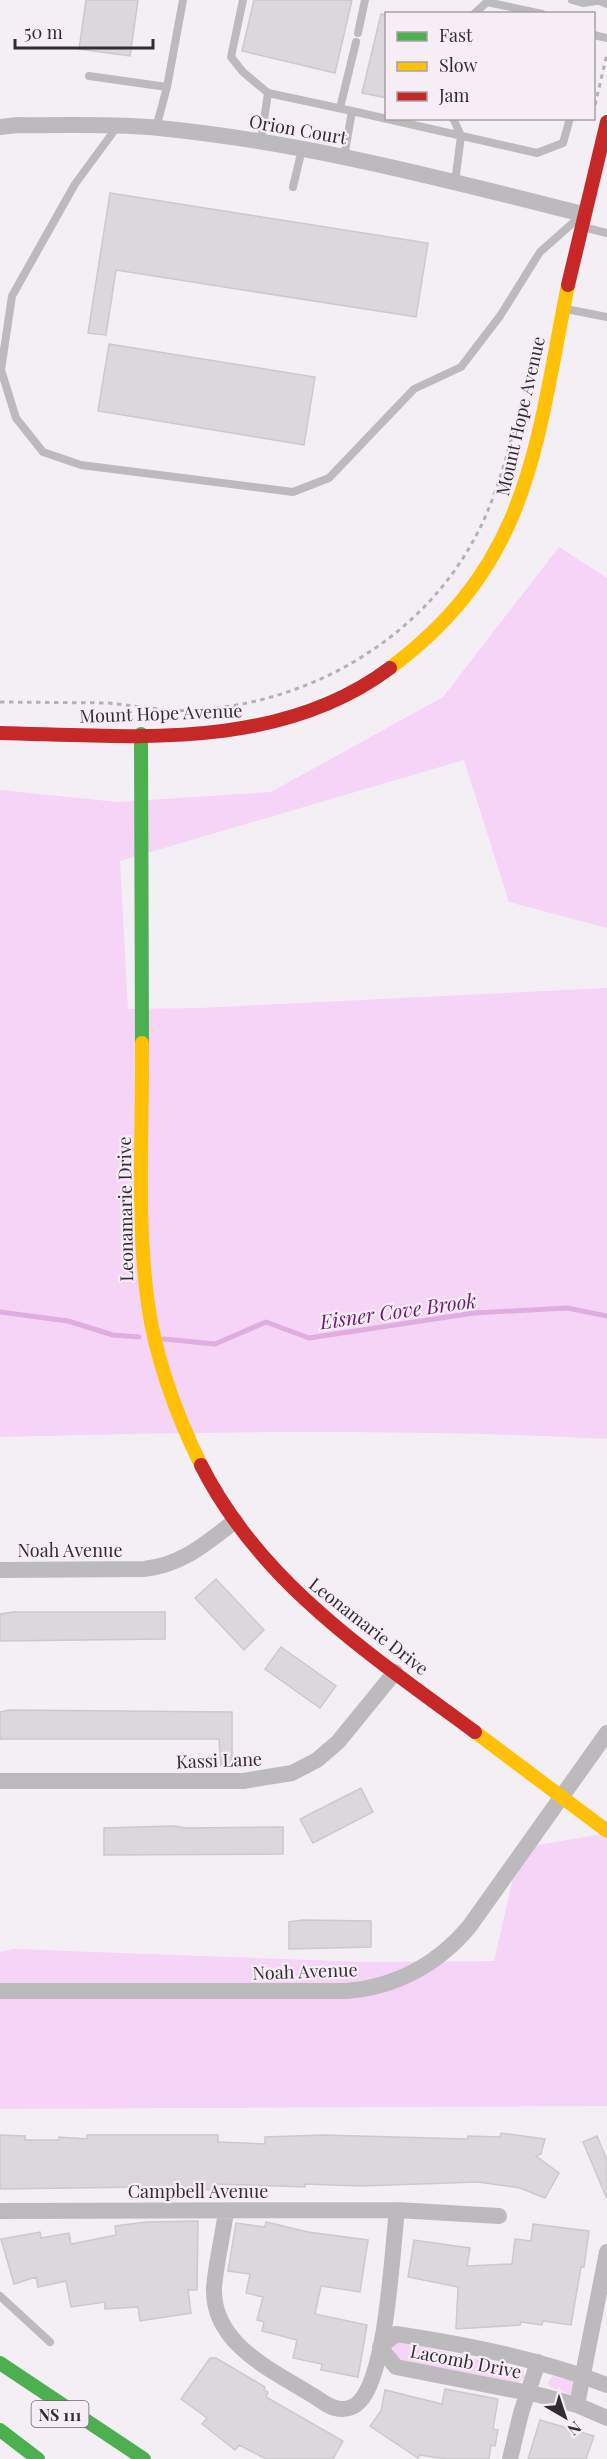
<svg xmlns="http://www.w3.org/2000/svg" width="607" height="2459" viewBox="0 0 607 2459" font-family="'Playfair Display',serif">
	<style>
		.green { fill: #f6d4f7 }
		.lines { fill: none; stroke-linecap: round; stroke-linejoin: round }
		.stream { stroke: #dfade0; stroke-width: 5 }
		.building { fill: #dbd7db; stroke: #ccc8cc; stroke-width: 1.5 }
		.path { stroke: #b3b2b3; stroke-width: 3; stroke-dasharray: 4.5 4.5; stroke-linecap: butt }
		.lane { stroke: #bdbabd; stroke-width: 8 }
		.street { stroke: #bdbabd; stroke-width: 16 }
		.fast { stroke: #4caf50; stroke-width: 14 }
		.slow { stroke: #ffc107; stroke-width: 14 }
		.jam { stroke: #c62828; stroke-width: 14 }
		.labels { text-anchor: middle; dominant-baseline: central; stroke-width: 4.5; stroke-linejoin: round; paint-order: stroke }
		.shield { fill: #f6edf6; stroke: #6c676c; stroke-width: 1.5 }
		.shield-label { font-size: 16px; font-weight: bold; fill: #312d31 }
		.street-label { font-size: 18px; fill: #312d31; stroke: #f6edf6 }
		.water-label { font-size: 20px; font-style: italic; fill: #6c1a71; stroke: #f6edf6 }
	</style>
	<rect width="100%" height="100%" fill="#f4eff4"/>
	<path class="green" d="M559 547 607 578V928L509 902 464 760 120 861 128 1009 199 1008 607 988V1439C405 1428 202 1432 0 1437V790L118 802 271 792 443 697Z
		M607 1833V2106L0 2109V1952L14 1949 365 1962 494 1961 520 1848Z
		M397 2341 523 2369 524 2378 516 2385 404 2364 395 2357 392 2346Z
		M553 2376 575 2382V2390L569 2394 550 2387 548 2382Z"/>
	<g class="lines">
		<path class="stream" d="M0 1312 68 1321 113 1335 139 1337
			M164 1339 215 1344 266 1322 309 1338 474 1313 567 1308 607 1316"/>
	</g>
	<path class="building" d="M86 0H138L130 56 79 49Z
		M254 0H352L335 73 242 51Z
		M381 14 387 15V98L362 93Z
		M110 193 428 243 416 317 116 270 106 335 88 333Z
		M109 344 315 377 304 445 98 411Z
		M216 1579 264 1630 244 1650 195 1598Z
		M13 1612H165V1639L0 1641V1614Z
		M281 1647 336 1686 320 1708 265 1669Z
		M9 1710 232 1712V1766H221L219 1739H0V1712Z
		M361 1788 373 1812 313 1843 300 1819Z
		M174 1826 186 1828 283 1827V1854L104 1855V1828Z
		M303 1920 371 1921V1947L289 1949V1922Z
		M501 2133 545 2139 541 2154 536 2156 559 2173 545 2198 520 2188 478 2182 361 2186 305 2184V2187L217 2184V2190L145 2187 0 2189V2135L25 2136V2140H59V2137L87 2139V2135H218V2142L265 2144V2137L323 2135 467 2139 468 2136 500 2137Z
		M597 2136 607 2160V2199L583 2142Z
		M198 2221 197 2290H188L191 2313 140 2321 138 2307 105 2309V2302L71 2307 66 2281 38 2287 36 2277 14 2284 1 2239 40 2232 41 2238 69 2233 71 2244 116 2235 115 2226 147 2222Z
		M266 2222 308 2232 368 2240 360 2292 321 2286 315 2314 367 2325 358 2377 321 2370 322 2364 293 2358 297 2340 262 2331 264 2322 257 2320 263 2297 246 2293 250 2274 228 2271 236 2223 265 2227Z
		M533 2224 589 2231 584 2267H581L571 2325 543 2321 542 2325 521 2322 520 2325 456 2329 458 2287 408 2277 414 2240 470 2248 467 2266 512 2264 515 2239 531 2241Z
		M210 2358H216L265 2387 264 2390 268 2392 266 2397 343 2441 333 2459H266L239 2445 235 2450 202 2424 207 2418 181 2399Z
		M445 2389 498 2399 493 2429 498 2430 495 2446 491 2445 489 2459H446L420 2455 418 2458 370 2426 381 2411 385 2390 442 2404Z
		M540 2420 594 2436 586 2459H528Z"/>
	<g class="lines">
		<path class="path" d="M595 105 607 54
			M0 702 109 703 175 711 210 709
			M216 708C320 696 420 636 472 543 497 500 508 449 522 401"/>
		<path class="lane" d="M243 0 231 57 243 72 268 93
			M572 0 583 3 596 1
			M597 0 607 4
			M474 14 487 2 542 14
			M358 33 365 0
			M594 35 607 38
			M89 76 167 87
			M340 108 356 42
			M453 118 461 136 455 182
			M117 127 75 184 12 296 1 370 16 418 43 452 81 465 293 492 329 478 414 389 461 367 500 316 540 252 575 221
			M156 128 167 87 183 0
			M261 141 268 93 352 111
			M344 157 352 111 537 153 563 143 570 118
			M293 187 302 149
			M583 227 607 233
			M566 309 607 317
			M0 2296 50 2342"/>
		<path class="street" d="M0 127 18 125C64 126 113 123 159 128 303 142 443 179 583 214
			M0 1570 144 1569C182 1565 205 1544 235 1521
			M0 1781H243L292 1773 317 1760 338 1742 395 1672
			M0 1991H347C396 1987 438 1964 469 1927L607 1733
			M0 2211 397 2210 499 2216
			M226 2211C223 2236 216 2262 214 2288 212 2350 285 2375 326 2404 338 2411 351 2411 360 2401 387 2372 392 2252 397 2210
			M380 2347 396 2367 539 2395 577 2405 607 2418
			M380 2347 396 2334C468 2345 539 2359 607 2385
			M577 2405 607 2252
			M510 2459 521 2413 538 2362"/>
		<path class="fast" d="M141 734 142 1043
			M0 2363 144 2459
			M0 2430 38 2459"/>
		<path class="slow" d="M390 668C531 563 536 444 568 285
			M142 1043C143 1129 136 1218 148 1304 156 1360 176 1414 201 1465
			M475 1732 607 1831"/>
		<path class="jam" d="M568 285 607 122
			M0 733C132 736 278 752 390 668
			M201 1465C261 1584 371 1655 475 1732"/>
	</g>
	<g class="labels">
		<rect class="shield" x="31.5" y="2401" width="57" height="26" rx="4.5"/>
		<g class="shield-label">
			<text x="60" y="2414">NS 111</text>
		</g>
		<g class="street-label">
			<text transform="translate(298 129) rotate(10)">Orion Court</text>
			<text transform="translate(520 416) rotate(-77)">Mount Hope Avenue</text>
			<text transform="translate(161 713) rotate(-2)">Mount Hope Avenue</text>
			<text transform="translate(125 1209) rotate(-91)">Leonamarie Drive</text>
			<text x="70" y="1550">Noah Avenue</text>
			<text transform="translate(369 1626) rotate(38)">Leonamarie Drive</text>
			<text transform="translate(219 1760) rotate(-2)">Kassi Lane</text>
			<text transform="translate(305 1971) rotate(-2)">Noah Avenue</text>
			<text x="198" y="2191">Campbell Avenue</text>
			<text transform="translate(466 2361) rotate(11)">Lacomb Drive</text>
		</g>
		<g class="water-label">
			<text transform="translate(398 1310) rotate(-8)">Eisner Cove Brook</text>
		</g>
	</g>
	<rect x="385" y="12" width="210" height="108" fill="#f6edf6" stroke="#a7a0a7" stroke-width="1.5"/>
	<rect x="397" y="32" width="30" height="9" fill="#4caf50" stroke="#a7a0a7" stroke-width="1.5"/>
	<text x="439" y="42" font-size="18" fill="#312d31">Fast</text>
	<rect x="397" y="62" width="30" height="9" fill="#ffc107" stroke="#a7a0a7" stroke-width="1.5"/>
	<text x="439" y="72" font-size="18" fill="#312d31">Slow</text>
	<rect x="397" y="92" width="30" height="9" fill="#c62828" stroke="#a7a0a7" stroke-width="1.5"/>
	<text x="439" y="102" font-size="18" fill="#312d31">Jam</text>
	<g transform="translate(565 2417) rotate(141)" stroke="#f6edf6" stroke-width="4.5" paint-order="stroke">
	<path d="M0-4.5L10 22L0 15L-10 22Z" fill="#312d31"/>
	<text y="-9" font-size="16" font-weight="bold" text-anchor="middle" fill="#312d31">N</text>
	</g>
	<path d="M15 39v9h138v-9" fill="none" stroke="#312d31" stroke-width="3"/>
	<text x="24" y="39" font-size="18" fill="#312d31" stroke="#f6edf6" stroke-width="4.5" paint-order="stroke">50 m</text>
</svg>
